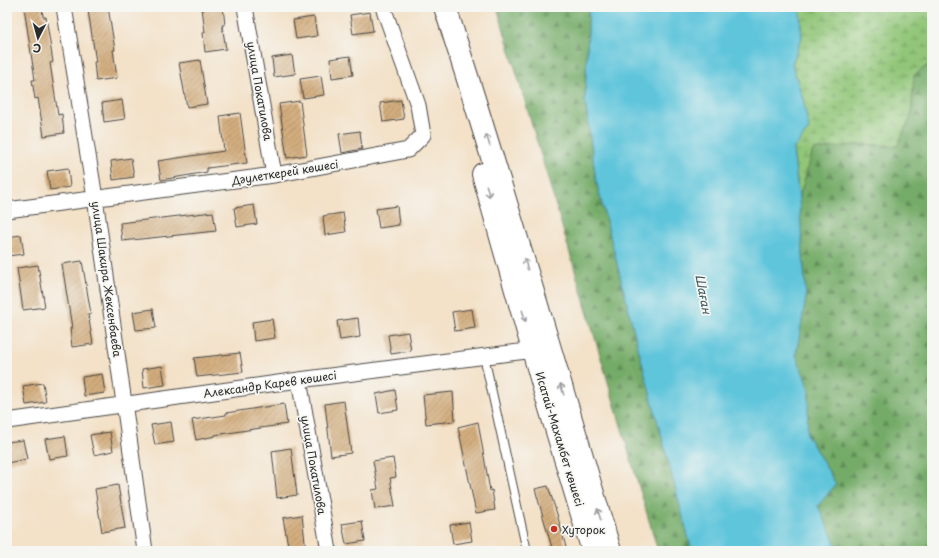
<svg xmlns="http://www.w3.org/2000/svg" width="939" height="558" viewBox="0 0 939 558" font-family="'Playpen Sans',sans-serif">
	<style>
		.forest { fill: url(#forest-firs); stroke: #506b4a }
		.wetland { fill: url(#wetland-marsh); stroke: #5e7852 }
		.water { fill: #5ec5db; stroke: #447883 }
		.building { fill: url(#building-hatch) }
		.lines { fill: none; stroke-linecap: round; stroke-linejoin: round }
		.service-casing { stroke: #494643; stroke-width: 10 }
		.minor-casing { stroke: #494643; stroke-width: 17 }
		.primary-casing { stroke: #494643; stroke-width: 24 }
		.service { stroke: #fff; stroke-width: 8 }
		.minor { stroke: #fff; stroke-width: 15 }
		.primary { stroke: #fff; stroke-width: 22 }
		.oneway { stroke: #a0a0a0 }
		.poi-dot { fill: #c8321e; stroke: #f6f6f2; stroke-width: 1.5 }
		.labels { text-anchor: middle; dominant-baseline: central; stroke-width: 3.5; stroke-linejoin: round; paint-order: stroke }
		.street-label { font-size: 11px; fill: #2b2b2b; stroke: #f6f6f2 }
		.poi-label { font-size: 11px; fill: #2b2b2b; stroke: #f6f6f2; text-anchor: start }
		.water-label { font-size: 12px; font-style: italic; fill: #3a5960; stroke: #f6f6f2 }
	</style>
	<defs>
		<pattern id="forest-firs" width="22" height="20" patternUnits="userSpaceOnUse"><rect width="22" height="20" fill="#74ab68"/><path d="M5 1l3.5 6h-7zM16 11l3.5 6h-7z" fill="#5f8b56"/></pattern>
		<pattern id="wetland-marsh" width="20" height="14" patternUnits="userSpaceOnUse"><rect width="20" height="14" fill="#91c678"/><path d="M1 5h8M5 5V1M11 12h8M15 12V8" fill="none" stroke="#77a163"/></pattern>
		<pattern id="building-hatch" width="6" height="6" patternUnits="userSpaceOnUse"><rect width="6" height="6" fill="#d3ad7e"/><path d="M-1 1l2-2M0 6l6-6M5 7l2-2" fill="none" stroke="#ab8d67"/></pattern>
	</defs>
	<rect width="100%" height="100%" fill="#f6f6f2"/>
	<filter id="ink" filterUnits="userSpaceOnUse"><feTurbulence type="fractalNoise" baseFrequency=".025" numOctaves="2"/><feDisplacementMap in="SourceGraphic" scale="8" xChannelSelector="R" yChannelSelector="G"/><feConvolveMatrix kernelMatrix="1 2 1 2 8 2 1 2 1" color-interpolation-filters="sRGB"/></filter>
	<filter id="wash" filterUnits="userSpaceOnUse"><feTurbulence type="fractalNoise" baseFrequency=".012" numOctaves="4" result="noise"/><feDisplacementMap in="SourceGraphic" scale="16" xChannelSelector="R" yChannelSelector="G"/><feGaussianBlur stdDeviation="0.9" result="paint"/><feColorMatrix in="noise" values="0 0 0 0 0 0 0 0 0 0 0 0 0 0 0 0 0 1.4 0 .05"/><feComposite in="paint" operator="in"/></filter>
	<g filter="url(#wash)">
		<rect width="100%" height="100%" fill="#f3e1c8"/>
		<path class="forest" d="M497 7H589L585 100 596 180 640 355 692 551H658Z
			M932 62V551H839L817 506 836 484 807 435 809 389 796 355 806 298 799 198 813 150 861 144 897 146 911 116 914 75Z"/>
		<path class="wetland" d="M804 7H930L932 10V62L914 75 911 116 897 146 861 144 813 150 799 198 793 150 803 99 792 64 802 37 800 12Z"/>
		<path class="water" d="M589 7H804L800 12 802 37 792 64 803 99 809 129 793 150 799 198 806 298 796 355 809 389 807 435 836 484 818 506 839 551H692L640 355 596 180 585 100Z"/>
		<g id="blocks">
			<path class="building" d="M24 7H42L43 17H46L53 62 50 63 58 115 62 114 64 133 44 136 38 98 35 99 32 80H35Z
				M108 7 115 50H113L117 78 96 81 94 62H96L88 10Z
				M212 7H223L225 25H222L226 49 205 52 203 33 205 32 202 8Z
				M370 12 373 31 353 34 350 15Z
				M314 17 317 36 296 39 293 20Z
				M292 55 295 74 274 77 272 58Z
				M350 56 353 75 332 78 330 59Z
				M200 60 207 104 187 107 179 63Z
				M321 76 324 95 303 98 300 79Z
				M122 100 125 119 104 122 102 103Z
				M401 100 404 119 383 122 380 103Z
				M300 101 307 155 287 158 279 104Z
				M240 113 247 163 207 168V172L161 180 158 161 224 151 220 116Z
				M360 131 362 149 342 153 339 134Z
				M131 158 134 177 113 180 111 161Z
				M68 168 70 187 50 190 47 171Z
				M254 205 257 224 237 227 234 208Z
				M397 206 399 225 379 228 376 209Z
				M213 212 216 231 122 241 120 223Z
				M343 213 346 232 325 235 323 216Z
				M21 235 24 254 7 256V237Z
				M82 261 91 314H88L93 344 72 347 70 328H72L62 264Z
				M38 265 45 307 23 310 17 268Z
				M153 309 156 328 136 330 133 312Z
				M472 309 475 328 455 331 452 312Z
				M358 318 360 337 340 340 337 321Z
				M272 319 275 338 254 341 252 322Z
				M408 332 411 351 391 354 388 335Z
				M240 353 243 372 197 377 194 358Z
				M162 366 165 385 144 388 142 369Z
				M102 374 105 393 84 396 82 377Z
				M43 383 46 402 26 405 23 386Z
				M395 390 398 410 379 413 376 394Z
				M453 392 455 421 426 424 423 395Z
				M344 401 351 453 331 456 325 404Z
				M284 404 287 424 215 435V436L196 440 192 420 226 415V413Z
				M171 422 174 442 155 445 151 425Z
				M478 422 490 491 492 490 495 510 476 513 458 427Z
				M110 432 113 451 94 455 90 435Z
				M65 436 68 456 49 459 45 439Z
				M23 440 27 459 7 463V442Z
				M291 448 297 495 277 498 272 451Z
				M393 458 396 477 390 478 395 506 375 509 372 490 378 489 373 461Z
				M118 485 125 528 102 532 95 489Z
				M548 486 557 514 567 551H553L535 489Z
				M302 515 306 551H289L283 518Z
				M362 521 365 541 346 544 342 524Z
				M469 522 472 541 453 544 450 525Z"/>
		</g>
	</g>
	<g filter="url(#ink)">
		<use href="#blocks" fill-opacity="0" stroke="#494643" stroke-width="1"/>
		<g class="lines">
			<g class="service-casing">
				<path id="service" d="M484 356 527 551"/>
			</g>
			<g class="minor-casing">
				<path id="minor" d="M64 7 95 198 145 551
					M245 7 274 175
					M7 210 274 175 408 150 423 135 418 105 383 7
					M299 380 329 551
					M7 421 299 380 534 350"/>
			</g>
			<g class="primary-casing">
				<path id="primary" d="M445 7C503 187 556 369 610 551
					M483 174 543 385 593 551"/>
			</g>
			<use href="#service" class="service"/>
			<use href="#minor" class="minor"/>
			<use href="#primary" class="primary"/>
		</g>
		<defs><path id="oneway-shaft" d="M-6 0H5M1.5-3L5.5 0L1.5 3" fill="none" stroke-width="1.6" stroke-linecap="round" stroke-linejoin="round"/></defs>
		<g class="oneway">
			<use href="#oneway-shaft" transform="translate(488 140) rotate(-107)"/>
			<use href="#oneway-shaft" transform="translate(488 191) rotate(74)"/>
			<use href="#oneway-shaft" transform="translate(526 264) rotate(-107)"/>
			<use href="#oneway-shaft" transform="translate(524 316) rotate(73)"/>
			<use href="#oneway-shaft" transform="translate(562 389) rotate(-107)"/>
			<use href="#oneway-shaft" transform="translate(599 514) rotate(-106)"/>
		</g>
	</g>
	<circle class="poi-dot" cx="554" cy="529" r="4"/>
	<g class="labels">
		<g class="street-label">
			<text transform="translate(260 91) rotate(80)">улица Покатилова</text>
			<text transform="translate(285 172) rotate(-9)">Дәулеткерей көшесі</text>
			<text transform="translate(107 279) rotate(82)">улица Шакира Жексенбаева</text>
			<text transform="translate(270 384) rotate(-8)">Александр Карев көшесі</text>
			<text transform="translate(560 439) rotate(73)">Исатай-Махамбет көшесі</text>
			<text transform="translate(314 465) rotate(80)">улица Покатилова</text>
		</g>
		<g class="poi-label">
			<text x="562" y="529">Хуторок</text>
		</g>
		<g class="water-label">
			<text transform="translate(704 294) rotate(79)">Шаған</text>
		</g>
	</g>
	<rect width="939" height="558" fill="none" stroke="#f6f6f2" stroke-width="24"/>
	<g transform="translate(38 38) rotate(186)" stroke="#f6f6f2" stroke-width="3" paint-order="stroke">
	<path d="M0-3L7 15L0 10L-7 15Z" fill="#2b2b2b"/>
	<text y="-6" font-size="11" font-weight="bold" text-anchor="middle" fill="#2b2b2b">С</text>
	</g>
</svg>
